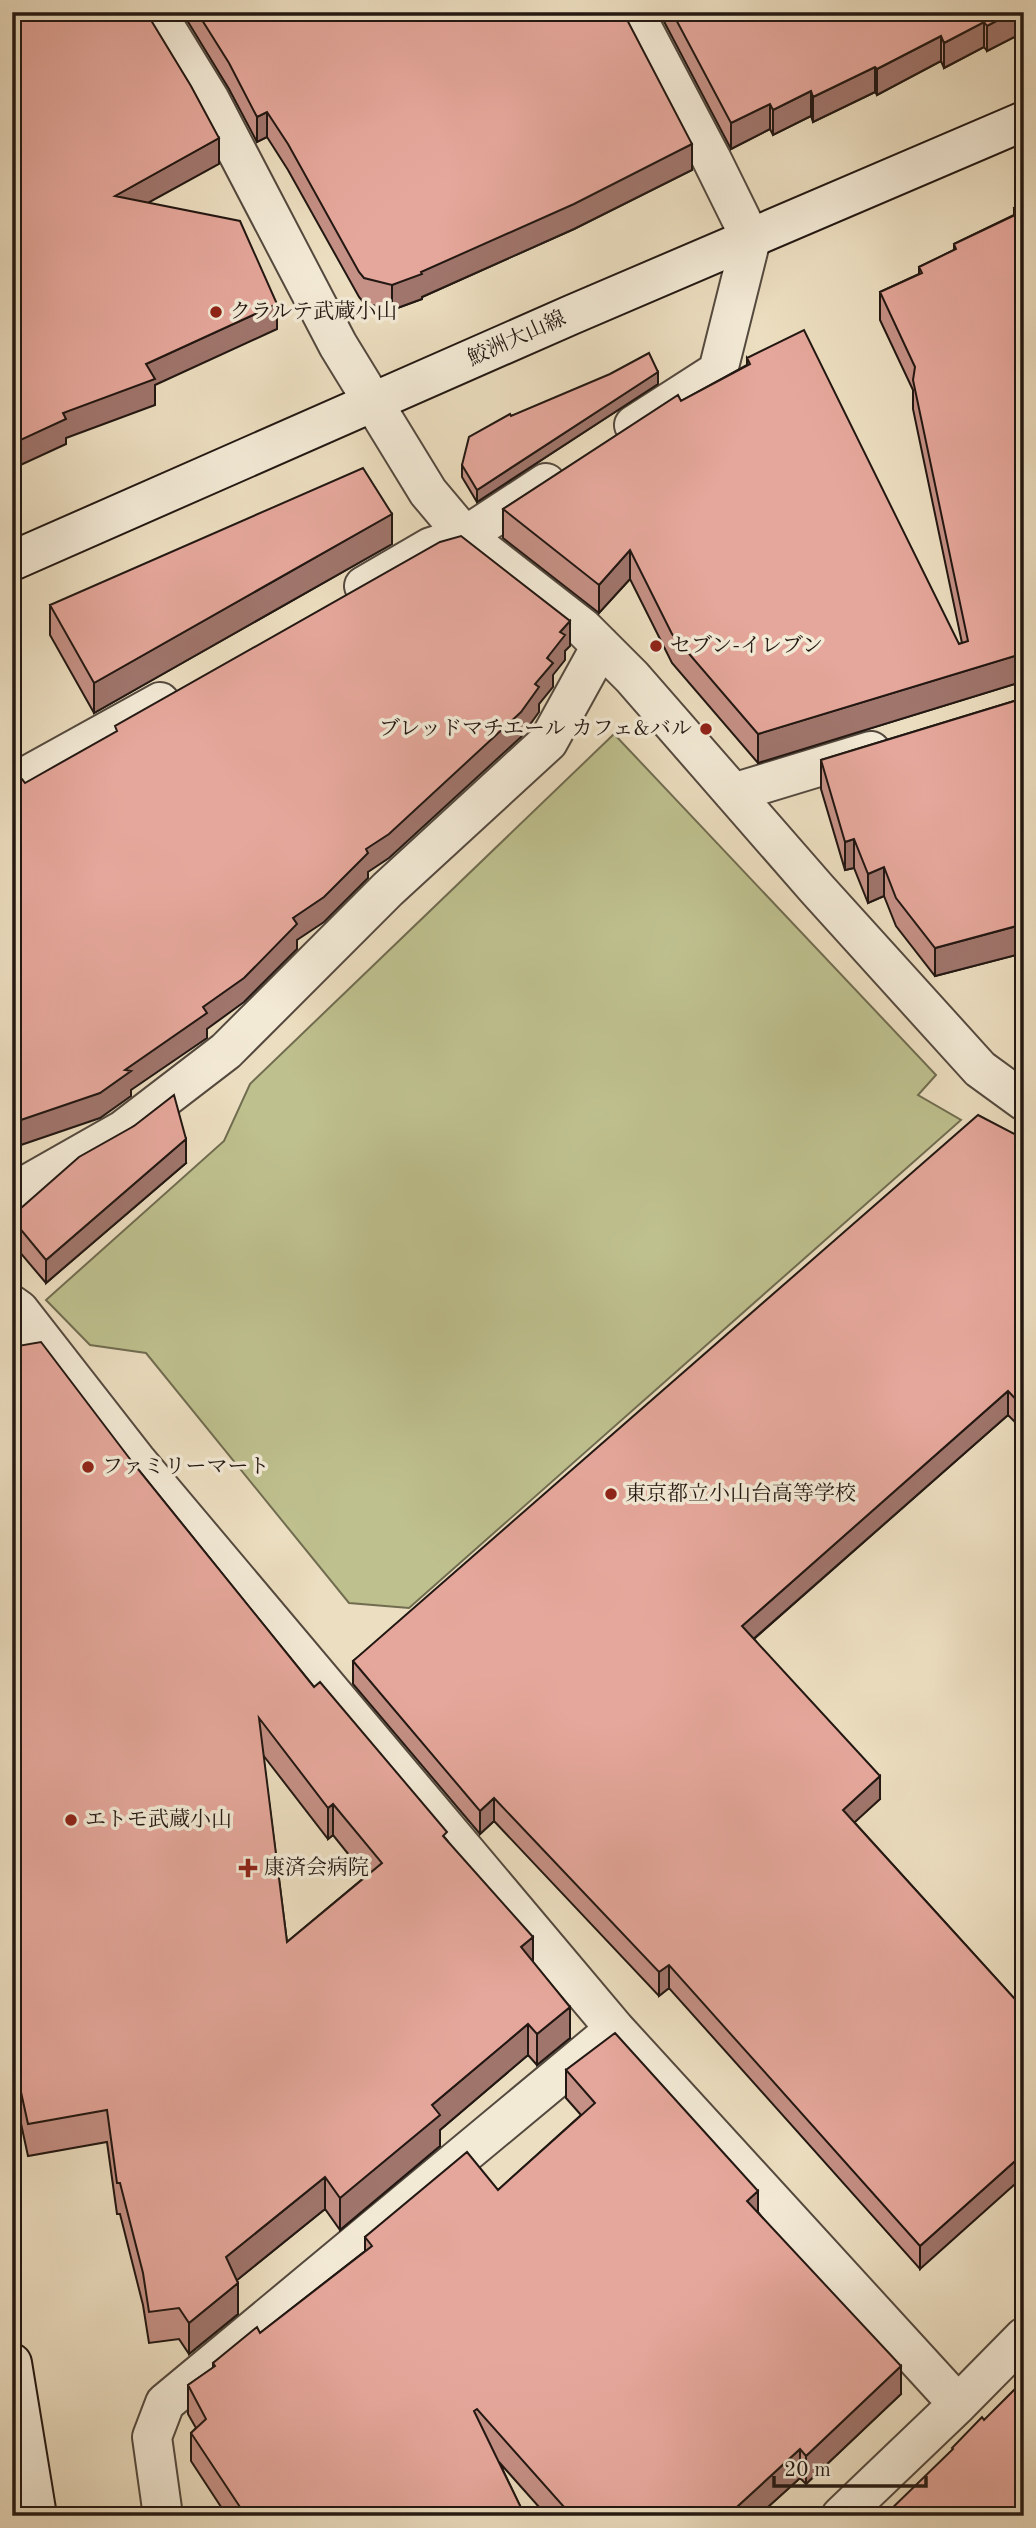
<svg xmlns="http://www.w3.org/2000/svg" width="1036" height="2528" viewBox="0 0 1036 2528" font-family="'Old Standard TT','Noto Serif JP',serif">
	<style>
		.pitch { fill: #bec08e; stroke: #706c50; stroke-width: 2 }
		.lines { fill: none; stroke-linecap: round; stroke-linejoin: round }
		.street-casing { stroke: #54493e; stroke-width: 42 }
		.secondary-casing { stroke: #221712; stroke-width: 42 }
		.street { stroke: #f3ead6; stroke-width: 38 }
		.secondary { stroke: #f3ead6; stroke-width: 38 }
		.wall { fill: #c59085; stroke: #221712; stroke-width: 2; fill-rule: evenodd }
		.shaded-wall { fill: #a0756c; stroke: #221712; stroke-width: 2 }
		.building { fill: #e5a79b; stroke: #221712; stroke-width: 2; fill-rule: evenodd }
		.poi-dot { fill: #8f2418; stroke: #f3ead6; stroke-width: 2.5 }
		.labels { text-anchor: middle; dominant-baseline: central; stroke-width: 7; stroke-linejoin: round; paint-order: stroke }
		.poi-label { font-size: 21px; fill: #221712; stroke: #f3ead6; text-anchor: start }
		.street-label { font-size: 21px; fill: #221712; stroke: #f3ead6 }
	</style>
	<rect width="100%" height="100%" fill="#ecdec0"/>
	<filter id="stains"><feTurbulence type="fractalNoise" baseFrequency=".00286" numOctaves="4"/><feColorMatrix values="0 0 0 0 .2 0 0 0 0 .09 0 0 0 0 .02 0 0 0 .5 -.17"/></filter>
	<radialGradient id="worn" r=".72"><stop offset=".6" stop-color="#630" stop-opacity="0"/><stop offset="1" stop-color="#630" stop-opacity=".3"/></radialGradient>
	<path class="pitch" d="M614 734 936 1075 918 1095 961 1120 409 1608 349 1603 146 1353 90 1345 46 1300 224 1141 250 1084Z"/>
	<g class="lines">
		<g class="street-casing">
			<path id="street" d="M156 12 210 100 338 345 428 492 465 536 583 628 632 677 817 889 980 1069 1024 1101
				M634 12 711 158 751 239 718 371 634 425
				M364 586 431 547 465 536 546 483
				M12 784 160 702
				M733 793 871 751
				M12 1193 123 1130 226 1051 388 889 548 742 601 646
				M12 1305 19 1310 136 1460 615 2029 958 2404
				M163 2516 152 2437 165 2403 615 2029
				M841 2516 958 2404 1024 2337"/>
		</g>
		<g class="secondary-casing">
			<path id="secondary" d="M12 561 571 315 1024 121
				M12 2363 37 2516"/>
		</g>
		<use href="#street" class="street"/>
		<use href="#secondary" class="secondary"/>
	</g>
	<path class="wall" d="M182 12H623L692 170 574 229 422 297V299L392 310 364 303 359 297 288 170 267 137 257 142 229 89Z
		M659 12H1024V32L987 51 984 47 944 68 941 61 877 95 875 92 813 122 811 116 773 135 770 129 731 149Z
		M1024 202V683H1018L758 763 672 663 630 579 599 613 503 538V509L681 401 747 365V358L959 644 962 643 913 409V390L880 320V292L919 274V267L954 250V244L1014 215V208Z
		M658 384 477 502 462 477V465L511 416Z
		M392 544 94 713 50 635V605Z
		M1024 698V953L935 976 896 926 884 896 868 903 854 868 845 870 821 789V760Z
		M134 1126 186 1163 46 1283 12 1243V1216Z
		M1024 1139V1431L1008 1415 754 1639 880 1799 854 1822 1024 2009 920 2269 669 1988 659 1996 494 1821 480 1834 353 1684V1661Z
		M12 1347 133 1463 314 1687 447 1840 533 1963 570 2038 537 2065 528 2055 440 2130V2146L340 2230 325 2209 237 2280 238 2314 189 2354 179 2339 149 2343 143 2305 120 2214H117L107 2142 28 2156 12 2082ZM263 1755 328 1839 333 1835 366 1876 287 1942Z
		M566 2070 758 2212 901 2394 806 2484 800 2478 758 2516H547L499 2462 525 2516H227L191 2461V2433L196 2428 188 2414V2385L213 2368V2363L260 2333 365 2251V2237L498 2190 581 2115 566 2098Z"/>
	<path class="shaded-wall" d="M1013 12H1024V32L987 51V26Z
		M984 22V47L944 68V43Z
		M941 36V61L877 95V69Z
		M875 67V92L813 122V97Z
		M811 91V116L773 135V110Z
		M770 104V129L731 149V123Z
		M267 112V137L257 142V117Z
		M219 138V164L115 221V196Z
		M692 144V170L574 229 422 297V299L392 310V285Z
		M277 304V329L155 385V405L66 438V444L12 469V444L146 364Z
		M658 372V384L477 502V490Z
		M392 514V544L94 713V683Z
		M630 550V579L599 613V585Z
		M570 621V646L565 651V660L553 675V687L539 704V712L521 737 389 858 368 872V878L324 922 297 940V949L244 1002 207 1029V1038L131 1090V1096L100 1118 12 1148V1123L203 1007 293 918 535 684 560 632Z
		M1018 655V683L758 763V734Z
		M854 839V868L845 870V842Z
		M884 867V896L868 903V874Z
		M1024 924V953L935 976V948Z
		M186 1139V1163L46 1283V1260Z
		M1008 1391V1415L742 1649V1626Z
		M880 1776V1799L843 1833V1810Z
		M494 1798V1821L480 1834V1811Z
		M333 1804V1835L328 1839V1808Z
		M533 1937V1968L521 1947Z
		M669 1965V1988L659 1996V1972Z
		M570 2007V2038L537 2065V2034Z
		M528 2024V2055L440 2130V2146L340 2230V2198L432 2105Z
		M1024 2153V2176L920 2269V2246Z
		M325 2177V2209L226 2289V2257Z
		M758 2191V2220L747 2201Z
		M238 2283V2314L189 2354V2323Z
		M901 2366V2394L806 2484V2456Z
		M800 2449V2478L758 2516H727Z"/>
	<path class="building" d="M12 12H146L191 86 219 138 115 196 240 221 277 304 146 364 155 379 63 413 66 419 12 444Z
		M197 12H623L692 144 574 204 421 272 422 274 392 285 364 278 359 272 288 144 267 112 257 117 229 63Z
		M672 12H1013L987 26 984 22 944 43 941 36 877 69 875 67 813 97 811 91 773 110 770 104 731 123Z
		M1024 202V654L1018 655 758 734 672 634 630 550 599 585 503 509 678 395 681 401 750 364 747 358 804 330 959 644 968 641 913 380 915 367 880 292 922 273 919 267 956 249 954 244 1017 214 1014 208Z
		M649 353 658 372 477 490 462 465 469 437 510 414 511 416 610 374Z
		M363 468 392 514 94 683 50 605Z
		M461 536 570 621 560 632 565 635 547 658 553 663 535 684 539 687 521 712 389 834 366 849 368 853 324 897 293 918 297 924 244 978 203 1007 207 1013 125 1070 131 1071 100 1093 12 1123V781L22 779 25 783 117 731 115 726 440 542Z
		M1024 698V924L935 948 896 898 884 867 868 874 854 839 845 842 821 760Z
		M174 1095 186 1139 46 1260 12 1219V1216L79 1157 134 1126Z
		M978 1115 1024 1139V1408L1008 1391 742 1626 880 1776 843 1810 1024 2009V2153L920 2246 669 1965 659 1972 494 1798 480 1811 353 1661Z
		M41 1342 133 1463 314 1687 320 1682 447 1832 443 1836 533 1937 521 1947 570 2007 537 2034 528 2024 432 2105 440 2115 340 2198 325 2177 226 2257 238 2283 189 2323 179 2308 149 2312 143 2273 120 2183H117L107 2110 28 2124 12 2051V1347ZM259 1718 328 1808 333 1804 382 1863 287 1942Z
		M615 2033 758 2191 747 2201 901 2366 806 2456 800 2449 727 2516H572L477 2409 474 2411 525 2516H234L242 2510 191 2433 206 2419 188 2385 215 2366 213 2363 257 2327 260 2333 372 2246 365 2237 467 2152 498 2190 595 2103 566 2070Z
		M1024 2380V2516H884L953 2449 952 2448 982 2417 984 2420Z"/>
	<g class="poi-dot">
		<circle cx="216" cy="312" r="7"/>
		<circle cx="656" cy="646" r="7"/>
		<circle cx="706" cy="729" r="7"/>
		<circle cx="88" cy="1467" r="7"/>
		<circle cx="611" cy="1494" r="7"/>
		<circle cx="71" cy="1820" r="7"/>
		<path d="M244.5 1857.5h7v7h7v7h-7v7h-7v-7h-7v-7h7z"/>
	</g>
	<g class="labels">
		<g class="poi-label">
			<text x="230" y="312">クラルテ武蔵小山</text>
			<text x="670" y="646">セブン-イレブン</text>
			<text x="692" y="729" text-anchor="end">ブレッドマチエール カフェ&amp;バル</text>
			<text x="102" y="1467">ファミリーマート</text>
			<text x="625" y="1494">東京都立小山台高等学校</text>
			<text x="85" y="1820">エトモ武蔵小山</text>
			<text x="264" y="1868">康済会病院</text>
		</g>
		<g class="street-label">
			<text transform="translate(517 339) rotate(-24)">鮫洲大山線</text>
		</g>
	</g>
	<rect width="1036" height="2528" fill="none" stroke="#ecdec0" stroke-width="42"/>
	<rect x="14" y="14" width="1008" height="2500" fill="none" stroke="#221712" stroke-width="3.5"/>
	<rect x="21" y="21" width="994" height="2486" fill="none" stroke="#221712" stroke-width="2"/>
	<path d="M774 2476v10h152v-10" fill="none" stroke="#221712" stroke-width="3.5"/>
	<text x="784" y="2476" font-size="21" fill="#221712" stroke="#f3ead6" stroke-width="5" paint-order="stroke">20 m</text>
	<rect width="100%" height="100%" filter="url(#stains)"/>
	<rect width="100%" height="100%" fill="url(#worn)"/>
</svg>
